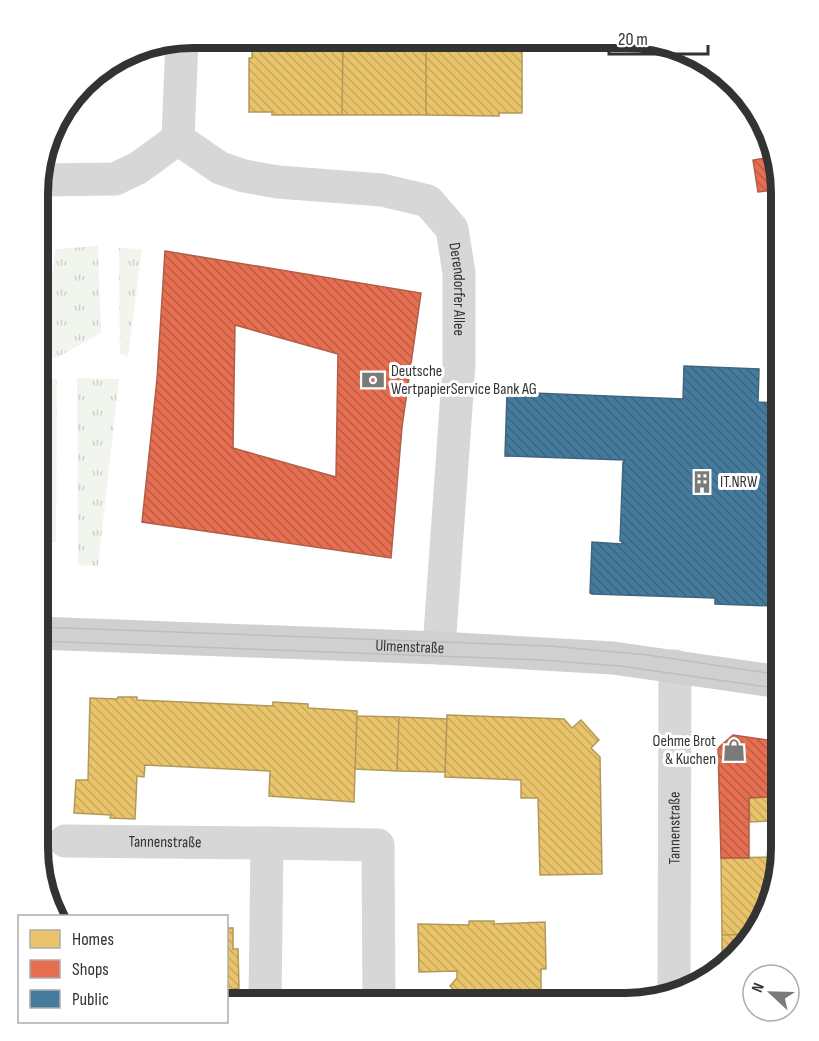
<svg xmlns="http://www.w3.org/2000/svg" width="819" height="1041" viewBox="0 0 819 1041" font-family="'Sofia Sans Condensed',sans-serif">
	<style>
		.grass { fill: url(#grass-tufts) }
		.homes { fill: url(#homes-back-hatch); stroke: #b2985a; stroke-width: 1.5 }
		.shops { fill: url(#shops-back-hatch); stroke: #b15d48; stroke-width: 1.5; fill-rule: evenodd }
		.public { fill: url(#public-back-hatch); stroke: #40657d; stroke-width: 1.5 }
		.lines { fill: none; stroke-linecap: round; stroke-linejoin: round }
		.minor { stroke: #d7d7d7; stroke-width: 33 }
		.secondary { stroke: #d0d0d0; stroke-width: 33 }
		.tram { stroke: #bebebe; stroke-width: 1.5 }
		.labels { text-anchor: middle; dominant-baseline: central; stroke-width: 6; stroke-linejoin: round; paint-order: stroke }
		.street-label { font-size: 16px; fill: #333; stroke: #fff }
		.poi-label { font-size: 16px; fill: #333; stroke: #fff; text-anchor: start }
		.rim { fill: none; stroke: #333; stroke-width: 8 }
	</style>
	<defs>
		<pattern id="grass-tufts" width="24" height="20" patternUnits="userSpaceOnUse" patternTransform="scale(1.5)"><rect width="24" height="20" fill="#f1f5ed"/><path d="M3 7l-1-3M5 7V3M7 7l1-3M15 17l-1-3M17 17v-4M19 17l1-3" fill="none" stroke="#cfd2cc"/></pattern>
		<pattern id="homes-back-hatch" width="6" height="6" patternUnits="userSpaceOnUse" patternTransform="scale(1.5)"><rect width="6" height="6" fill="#e9c46a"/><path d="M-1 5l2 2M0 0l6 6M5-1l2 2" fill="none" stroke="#c8a95c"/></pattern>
		<pattern id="shops-back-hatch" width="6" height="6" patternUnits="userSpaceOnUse" patternTransform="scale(1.5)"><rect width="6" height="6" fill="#e76f51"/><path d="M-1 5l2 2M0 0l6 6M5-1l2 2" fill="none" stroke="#bc5c44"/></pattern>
		<pattern id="public-back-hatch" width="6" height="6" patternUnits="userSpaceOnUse" patternTransform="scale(1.5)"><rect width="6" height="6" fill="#457b9d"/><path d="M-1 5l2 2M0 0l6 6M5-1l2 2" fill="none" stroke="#3a6581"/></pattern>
	</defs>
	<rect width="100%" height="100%" fill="#fff"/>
	<path class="grass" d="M98 246 101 333 56 358 39 355V343L56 249Z
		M119 248 142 249 128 356 120 354Z
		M38 378 57 379 56 543 38 542Z
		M77 378 119 379 98 566 78 565Z"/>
	<path class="homes" d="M277 38 343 40 342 115H272V112H249V58H252V39H277Z
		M360 38 426 40V115H342L343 40H360Z
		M443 38H522V113H499V116L426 115V40H443Z
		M118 697H137V700L273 706V702L308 704V708L357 711 354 802 269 796 270 771 145 765 144 777 137 776 135 819 110 818 111 815 74 813 76 780H88L90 698 117 699Z
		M447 715 564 719 572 728 581 720 599 740 591 748 600 757 602 874 540 875 538 798H521V780L445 777Z
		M357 716 399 717 397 771 355 769Z
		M399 717 447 719 445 772 397 771Z
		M769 797V821L750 822 749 798Z
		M777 857 778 869 756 934 722 935 721 858Z
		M469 921H494V924L545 922 546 969H541V1003H478V993H470L463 1000 450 986 457 978V971L419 972 418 924 469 925Z
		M226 928H233V949H238L239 988 234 989V1001H226Z
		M755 934 722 965V935Z"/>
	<path class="shops" d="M772 157 781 189 758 192 753 160Z
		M165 251 421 293 402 427 391 558 142 522 157 379ZM235 325 338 354 336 477 233 448Z
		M733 735 781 742V796L749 798V858H721L718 748Z"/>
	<path class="public" d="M684 366 759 369 758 402 781 403V600H775L774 606 715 604V598L592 594 590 593 592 542 622 544V541H620L623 462 625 460 505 456 507 392 683 399Z"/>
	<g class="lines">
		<g class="minor">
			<path id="s1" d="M182 39 178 139 220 168 244 176 278 182 382 190 428 201 452 229 459 273V365L439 648"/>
			<path d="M39 180 115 179 138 168 178 139"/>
			<path id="s2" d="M65 841 267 843"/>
			<path id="s3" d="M674 992 675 666"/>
			<path d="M265 1003 267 843 378 845 379 1003"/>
		</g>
		<path class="secondary" id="s4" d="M38 633 439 648 613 658 781 682"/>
		<path class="tram" d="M38 627 550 646 648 655 781 675
			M38 641 541 660 620 666 781 689"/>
	</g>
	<defs>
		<g id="bank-bare" transform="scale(1.8)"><path d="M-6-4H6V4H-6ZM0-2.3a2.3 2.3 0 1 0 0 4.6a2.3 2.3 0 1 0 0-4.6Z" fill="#7a7a7a" stroke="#fff" stroke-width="2.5" paint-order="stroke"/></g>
		<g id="building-bare" transform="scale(1.8)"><path d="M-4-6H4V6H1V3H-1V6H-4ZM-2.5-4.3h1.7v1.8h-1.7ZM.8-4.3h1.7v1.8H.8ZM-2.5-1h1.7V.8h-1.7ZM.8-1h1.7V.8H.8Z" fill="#7a7a7a" stroke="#fff" stroke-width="2.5" paint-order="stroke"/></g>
		<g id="shop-bare" transform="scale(1.8)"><path d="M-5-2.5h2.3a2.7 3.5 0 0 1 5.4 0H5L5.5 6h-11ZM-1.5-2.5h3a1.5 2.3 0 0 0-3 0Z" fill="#7a7a7a" stroke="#fff" stroke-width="2.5" paint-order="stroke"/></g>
	</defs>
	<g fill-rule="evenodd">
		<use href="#bank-bare" x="373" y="380"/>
		<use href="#building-bare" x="702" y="482"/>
		<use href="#shop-bare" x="734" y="750"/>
	</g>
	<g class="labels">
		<g class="street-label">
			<text stroke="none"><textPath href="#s1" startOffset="460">Derendorfer Allee</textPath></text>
			<text stroke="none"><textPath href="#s4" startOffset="372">Ulmenstraße</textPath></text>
			<text stroke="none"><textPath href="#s3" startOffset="164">Tannenstraße</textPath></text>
			<text stroke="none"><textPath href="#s2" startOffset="100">Tannenstraße</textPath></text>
		</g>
		<g class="poi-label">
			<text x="391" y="371">Deutsche<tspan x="391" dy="18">WertpapierService Bank AG</tspan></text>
			<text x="720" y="482">IT.NRW</text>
			<text x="716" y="741" text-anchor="end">Oehme Brot<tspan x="716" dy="18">&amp; Kuchen</tspan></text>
		</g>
	</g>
	<path d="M0 0H819V1041H0ZM193 48H626A145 145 0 0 1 771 193V848A145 145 0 0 1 626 993H193A145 145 0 0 1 48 848V193A145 145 0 0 1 193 48Z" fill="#fff" fill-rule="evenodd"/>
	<path class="rim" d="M193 48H626A145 145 0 0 1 771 193V848A145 145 0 0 1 626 993H193A145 145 0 0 1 48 848V193A145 145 0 0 1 193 48Z"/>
	<rect x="18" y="915" width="210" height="108" fill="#ffffff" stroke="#adadad" stroke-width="1.5"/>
	<rect x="30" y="930" width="30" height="18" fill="#e9c46a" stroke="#adadad" stroke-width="1.5"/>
	<text x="72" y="945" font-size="18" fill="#333333">Homes</text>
	<rect x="30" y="960" width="30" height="18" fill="#e76f51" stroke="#adadad" stroke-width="1.5"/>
	<text x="72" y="975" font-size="18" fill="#333333">Shops</text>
	<rect x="30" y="990" width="30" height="18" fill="#457b9d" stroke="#adadad" stroke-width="1.5"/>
	<text x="72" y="1005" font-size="18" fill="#333333">Public</text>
	<g transform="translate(771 993) rotate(292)"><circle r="28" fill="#ffffff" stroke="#adadad" stroke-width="1.5"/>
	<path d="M0-4.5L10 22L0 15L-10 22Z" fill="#7a7a7a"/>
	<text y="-9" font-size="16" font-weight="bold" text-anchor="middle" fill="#333333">N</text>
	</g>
	<path d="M609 45v9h99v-9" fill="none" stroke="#333333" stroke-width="3"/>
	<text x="618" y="45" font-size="18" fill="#333333" stroke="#ffffff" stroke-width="4.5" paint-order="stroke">20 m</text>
</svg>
